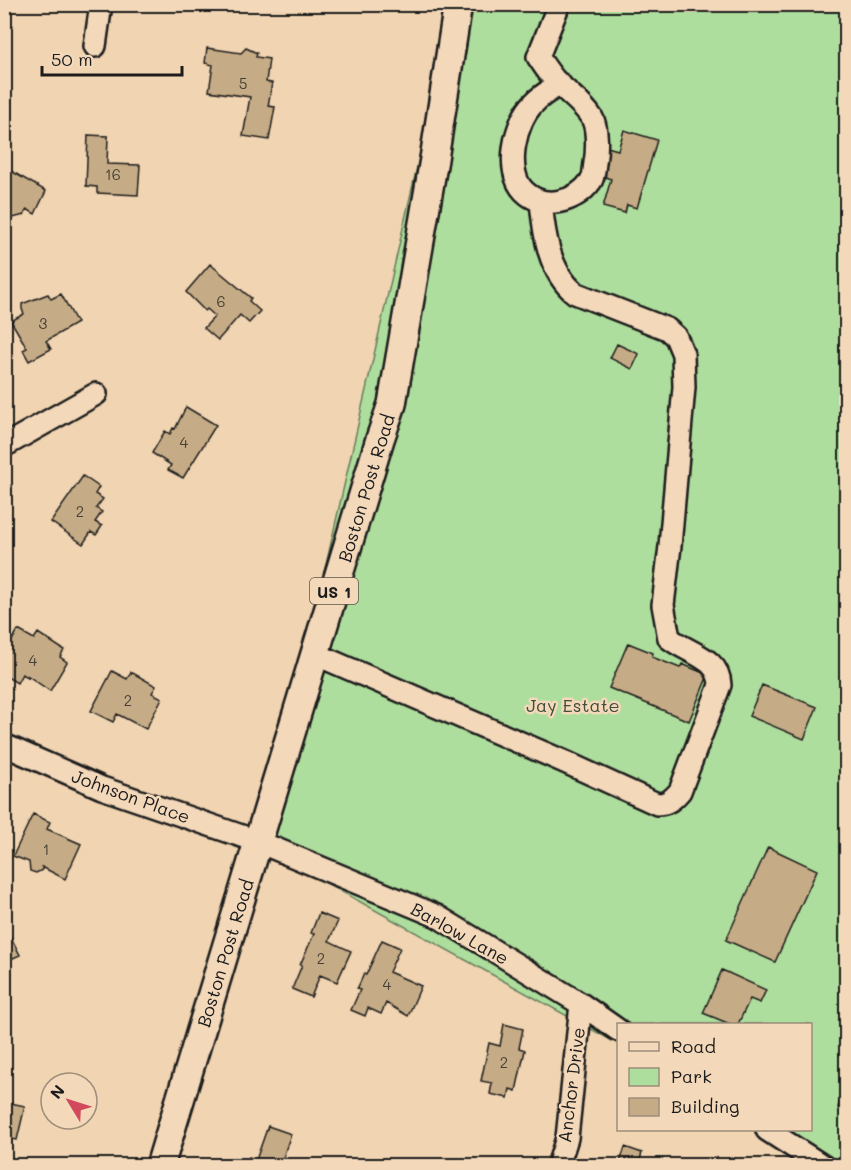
<svg xmlns="http://www.w3.org/2000/svg" width="851" height="1170" viewBox="0 0 851 1170" font-family="Mali,sans-serif">
	<style>
		.green { fill: #aede9d; stroke: #657d5c; stroke-width: 1.5 }
		.building { fill: #c6ac86; stroke: #1c1c1c; stroke-width: 1.5 }
		.lines { fill: none; stroke-linecap: round; stroke-linejoin: round }
		.minor-casing { stroke: #1c1c1c; stroke-width: 26 }
		.major-casing { stroke: #1c1c1c; stroke-width: 32 }
		.minor { stroke: #f3d8ba; stroke-width: 21 }
		.major { stroke: #f3d8ba; stroke-width: 27 }
		.labels { text-anchor: middle; dominant-baseline: central; stroke-width: 5; stroke-linejoin: round; paint-order: stroke }
		.number-label { font-size: 15px; fill: #464036 }
		.shield { fill: #f3d8ba; stroke: #5c544b; stroke-width: 1.5 }
		.shield-label { font-size: 16px; font-weight: bold; fill: #1c1c1c }
		.street-label { font-size: 18px; fill: #1c1c1c; stroke: #f3d8ba }
		.park-label { font-size: 18px; fill: #404c3c; stroke: #f3d8ba }
	</style>
	<rect width="100%" height="100%" fill="#f1d4b1"/>
	<filter id="ink" filterUnits="userSpaceOnUse"><feTurbulence type="fractalNoise" baseFrequency=".0167" numOctaves="2"/><feDisplacementMap in="SourceGraphic" scale="12" xChannelSelector="R" yChannelSelector="G"/><feConvolveMatrix kernelMatrix="1 2 1 2 8 2 1 2 1" color-interpolation-filters="sRGB"/></filter>
	<g filter="url(#ink)">
		<path class="green" d="M454 5H846V1165H840L775 1130H810V1024H618V1044L241 836 259 842 274 792Z"/>
		<path class="building" d="M207 48 241 53 246 48 257 53 256 57 269 59 266 82 272 83 268 106 275 107 269 140 243 136 250 97 209 91 213 65 205 63Z
			M624 130 657 140 637 208 627 205 625 213 603 207 611 179 599 175 607 147 618 150Z
			M88 135 108 136 107 164 140 165 138 195 97 193V187L86 186Z
			M4 167 46 191 35 214 27 209 24 215 13 218 9 215 4 216Z
			M210 264 251 298 249 301 260 311 249 323 240 315 218 340 204 328 215 316 207 309 205 311 186 292Z
			M48 294 51 299 61 294 77 323 46 341 51 349 29 361 23 350 27 348 11 321 24 314 22 309V304Z
			M617 344 639 354 632 369 610 358Z
			M186 407 216 425 183 478 168 470 171 465 152 453 165 431 170 434 173 428 175 429Z
			M83 476 99 487 95 494 103 499 96 508 102 512 95 522 102 526 96 535 91 532 83 544 51 522Z
			M18 630 34 639 38 633 64 650 60 657 67 662 50 691 28 676V677L22 674 17 683 4 675V654Z
			M628 643 653 653 652 657 680 668 682 664 708 675 689 721 609 688Z
			M112 671 127 679 131 672 156 686 152 693 162 698 146 729 117 714 113 722 91 711Z
			M762 685 817 707 804 739 749 716Z
			M33 814 50 822 47 829 81 844 65 879 42 867V870L36 873 30 871 29 862 13 856Z
			M768 847 817 870 775 962 726 940Z
			M319 913 338 921 329 941 351 951 337 982 320 975 311 997 292 989 302 965H300L314 934 311 933Z
			M4 924 20 955 4 962Z
			M382 940 400 948 389 972 421 986 408 1016 386 1003 381 1014 368 1008 365 1016 351 1010 360 990 357 989 364 974 366 975Z
			M722 970 766 990 760 1003 750 999 738 1024H730L703 1013Z
			M504 1024 523 1029 519 1048 525 1050 516 1091 510 1089 508 1098 490 1094 492 1083 481 1081 489 1043 500 1046Z
			M844 1084 846 1085V1110L838 1108Z
			M6 1102 25 1106 17 1140 4 1138Z
			M268 1126 291 1134 280 1166H246L249 1157 256 1160Z
			M625 1147 642 1153 638 1166H619Z"/>
		<g class="lines">
			<g class="minor-casing">
				<path id="minor" d="M559 4 538 57C543 64 548 72 554 79 566 92 583 103 592 118 598 128 597 152 595 163 594 169 594 177 591 181 576 202 544 211 524 191 504 171 515 121 534 103 541 95 551 90 560 84
					M95 46 101 4
					M4 446 96 394
					M315 654 565 762 657 804C668 804 673 799 680 791L720 685C719 657 689 654 669 638L663 605 670 546 684 387 683 354 676 337 667 329 575 293C549 272 544 234 541 202
					M4 745 102 788 259 842 437 916 581 1004 618 1030
					M767 1130 823 1166
					M558 1166 567 1138 581 1004"/>
			</g>
			<g class="major-casing">
				<path id="major" d="M160 1166 380 439 392 404 434 159 458 4"/>
			</g>
			<use href="#minor" class="minor"/>
			<use href="#major" class="major"/>
		</g>
	</g>
	<g class="labels">
		<g class="number-label">
			<text x="243" y="83">5</text>
			<text x="113" y="174">16</text>
			<text x="221" y="301">6</text>
			<text x="43" y="323">3</text>
			<text x="184" y="442">4</text>
			<text x="80" y="511">2</text>
			<text x="33" y="660">4</text>
			<text x="128" y="700">2</text>
			<text x="46" y="849">1</text>
			<text x="321" y="958">2</text>
			<text x="387" y="984">4</text>
			<text x="504" y="1062">2</text>
		</g>
		<rect class="shield" x="310" y="578" width="48" height="26" rx="4.5"/>
		<g class="shield-label">
			<text x="334" y="591">US 1</text>
		</g>
		<g class="street-label">
			<text transform="translate(366 488) rotate(-73)">Boston Post Road</text>
			<text transform="translate(131 796) rotate(20)">Johnson Place</text>
			<text transform="translate(460 933) rotate(29)">Barlow Lane</text>
			<text transform="translate(225 953) rotate(-73)">Boston Post Road</text>
			<text transform="translate(571 1085) rotate(-83)">Anchor Drive</text>
		</g>
		<g class="park-label">
			<text x="573" y="705">Jay Estate</text>
		</g>
	</g>
	<rect width="851" height="1170" fill="none" stroke="#f3d8ba" stroke-width="24"/>
	<rect x="12" y="12" width="827" height="1146" fill="none" stroke="#1c1c1c" stroke-width="2" filter="url(#ink)"/>
	<rect x="617" y="1023" width="195" height="108" fill="#f3d8ba" stroke="#9d8d7b" stroke-width="1.5"/>
	<rect x="629" y="1042" width="30" height="9" fill="#f3d8ba" stroke="#9d8d7b" stroke-width="1.5"/>
	<text x="671" y="1053" font-size="18" fill="#1c1c1c">Road</text>
	<rect x="629" y="1068" width="30" height="18" fill="#aede9d" stroke="#9d8d7b" stroke-width="1.5"/>
	<text x="671" y="1083" font-size="18" fill="#1c1c1c">Park</text>
	<rect x="629" y="1098" width="30" height="18" fill="#c6ac86" stroke="#9d8d7b" stroke-width="1.5"/>
	<text x="671" y="1113" font-size="18" fill="#1c1c1c">Building</text>
	<g transform="translate(69 1101) rotate(308)"><circle r="28" fill="#f3d8ba" stroke="#9d8d7b" stroke-width="1.5"/>
	<path d="M0-4.5L10 22L0 15L-10 22Z" fill="#d1495b"/>
	<text y="-9" font-size="16" font-weight="bold" text-anchor="middle" fill="#1c1c1c">N</text>
	</g>
	<path d="M42 66v9h140v-9" fill="none" stroke="#1c1c1c" stroke-width="3"/>
	<text x="51" y="66" font-size="18" fill="#1c1c1c" stroke="#f3d8ba" stroke-width="4.5" paint-order="stroke">50 m</text>
</svg>
